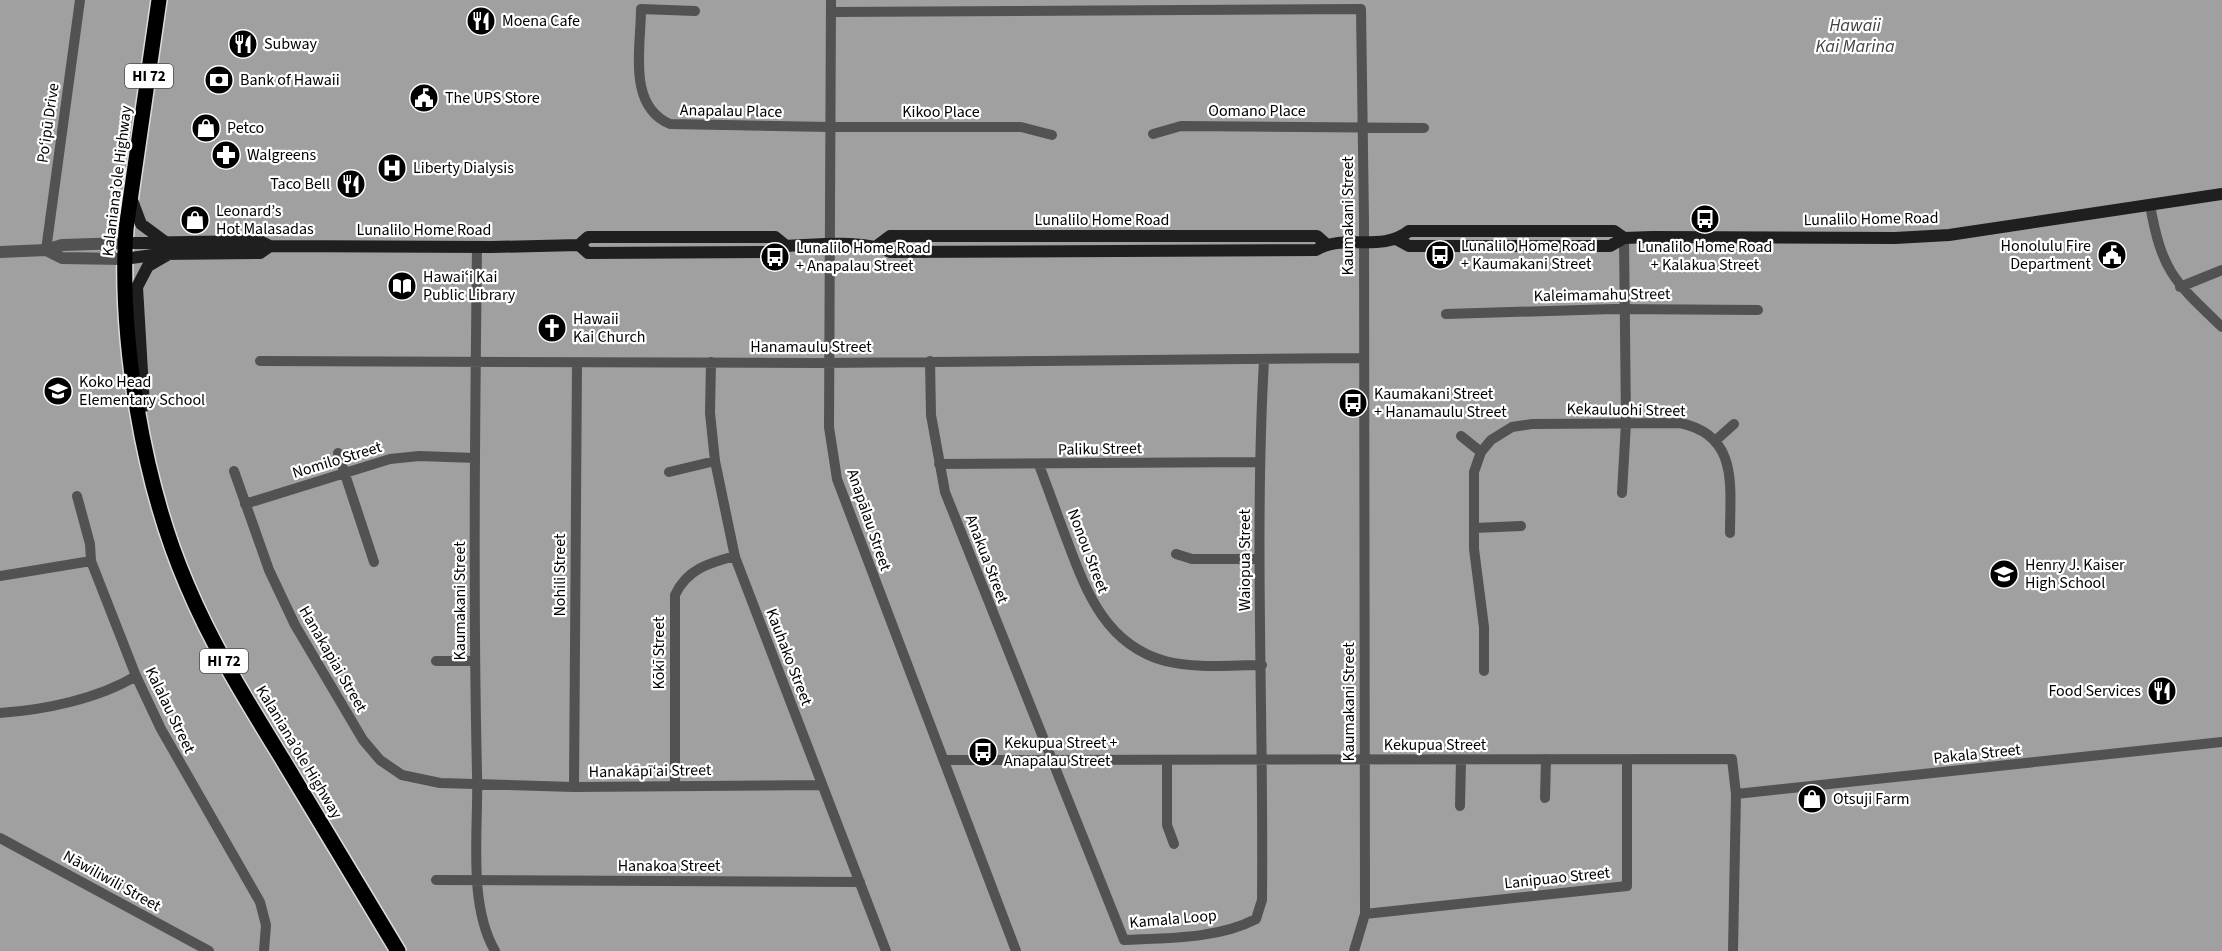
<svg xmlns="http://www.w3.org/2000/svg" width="2222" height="951" viewBox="0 0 2222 951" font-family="'Source Sans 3',sans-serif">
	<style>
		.water { fill: #a0a0a0 }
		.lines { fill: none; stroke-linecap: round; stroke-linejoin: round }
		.primary-casing { stroke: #dbdbdb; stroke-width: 18 }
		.minor { stroke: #525252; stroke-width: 10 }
		.tertiary { stroke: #525252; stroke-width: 12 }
		.secondary { stroke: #1f1f1f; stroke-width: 12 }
		.primary { stroke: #000; stroke-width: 15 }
		.labels { text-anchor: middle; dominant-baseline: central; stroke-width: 4.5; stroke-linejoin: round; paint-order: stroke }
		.shield { fill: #fff; stroke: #4c4c4c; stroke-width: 1.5 }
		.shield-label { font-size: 15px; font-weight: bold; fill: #000 }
		.poi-label { font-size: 16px; fill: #000; stroke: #fff; text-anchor: start }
		.street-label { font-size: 16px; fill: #000; stroke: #fff }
		.water-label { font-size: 18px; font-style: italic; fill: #414141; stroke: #fff }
	</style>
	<rect width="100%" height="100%" fill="#fff"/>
	<path class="water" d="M0 0H2222V951H0Z"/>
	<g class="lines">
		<g class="primary-casing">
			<path id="primary" d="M159 0 126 229C119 340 143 483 187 585 213 647 248 703 283 760 321 824 360 887 398 951"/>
		</g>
		<path class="minor" d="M831 0 829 427 837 479 1016 951
			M695 11 641 9C641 47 627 106 670 124L829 127H1021L1052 135
			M831 12 1361 9 1364 221 1365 914 1354 951
			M1153 134 1181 126 1424 128
			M2150 205C2162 272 2174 281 2222 327
			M477 247C475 422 473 598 477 773 479 827 467 903 495 951
			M46 250 80 0
			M2180 287 2222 270
			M1446 314 1614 309 1758 310
			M260 361 819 363 1362 358
			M930 361 931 415 945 492 1124 940C1166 938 1218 939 1256 919L1262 900C1264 720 1254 540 1264 360
			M711 362 710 413 715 461 735 557 886 951
			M1461 436 1481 452
			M1715 441 1734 424
			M338 453 374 562
			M939 464 1260 462
			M1039 465C1049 491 1058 517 1068 543 1087 594 1107 645 1165 661 1196 669 1231 665 1262 665
			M234 471 269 570 295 625 363 740 380 760 402 775 440 783 574 787 822 785
			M669 472 715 461
			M1622 493 1626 423 1624 238
			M77 496 90 544 91 561 136 676 161 729 260 902 266 925 264 951
			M245 504 390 459 419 456 475 458
			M1475 528 1521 526
			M1176 554 1192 559H1259
			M0 576 91 561
			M436 661H475
			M1484 671V627L1474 549V472L1481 452 1491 440 1512 427 1532 424 1680 423C1739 435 1730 486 1730 533
			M0 713C44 710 98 699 136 676
			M944 760 1732 759 1736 794 1733 951
			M1167 761V825L1174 844
			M675 786V595C687 569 709 563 735 556
			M574 787 577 363
			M1736 794 2222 742
			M1545 798 1546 759
			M1460 806 1461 760
			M0 838 209 951
			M436 880 860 882
			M1365 914 1627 886V760"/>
		<path class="tertiary" d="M46 250 62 258 124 259
			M0 252 46 250 62 245 125 243"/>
		<path class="secondary" d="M132 200 141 224 164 241
			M1398 240 1409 246H1610L1624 238 1652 237 1895 238 1949 235 2222 194
			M125 243 260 241 270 246 492 247 579 245 588 237H775L786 246
			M579 245 588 253 775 252 786 246C816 245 864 239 890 252L1316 250C1343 233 1382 253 1409 231H1614L1624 238
			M878 245 890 236H1317L1326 244
			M124 259 160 254 260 253 270 246
			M144 406 137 287 148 266 167 255"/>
		<use href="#primary" class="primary"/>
	</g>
	<defs>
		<g id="restaurant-disc" transform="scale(1.5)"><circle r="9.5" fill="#000" stroke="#fff"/><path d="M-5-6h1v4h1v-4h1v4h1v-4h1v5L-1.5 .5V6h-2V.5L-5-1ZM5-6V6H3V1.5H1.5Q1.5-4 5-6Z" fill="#fff"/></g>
		<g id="bank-disc" transform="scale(1.5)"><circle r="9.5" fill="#000" stroke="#fff"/><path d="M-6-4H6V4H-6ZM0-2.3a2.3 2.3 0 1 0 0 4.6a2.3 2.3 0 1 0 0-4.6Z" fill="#fff"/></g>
		<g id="civic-disc" transform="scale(1.5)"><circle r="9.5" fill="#000" stroke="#fff"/><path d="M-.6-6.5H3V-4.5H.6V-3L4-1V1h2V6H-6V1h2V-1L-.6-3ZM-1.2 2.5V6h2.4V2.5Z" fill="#fff"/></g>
		<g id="shop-disc" transform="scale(1.5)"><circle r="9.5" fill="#000" stroke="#fff"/><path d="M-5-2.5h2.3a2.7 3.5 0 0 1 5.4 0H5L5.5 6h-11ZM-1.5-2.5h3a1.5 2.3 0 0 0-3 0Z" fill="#fff"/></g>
		<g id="pharmacy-disc" transform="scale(1.5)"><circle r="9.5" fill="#000" stroke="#fff"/><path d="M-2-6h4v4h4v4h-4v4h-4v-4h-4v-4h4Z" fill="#fff"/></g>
		<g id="hospital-disc" transform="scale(1.5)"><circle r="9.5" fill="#000" stroke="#fff"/><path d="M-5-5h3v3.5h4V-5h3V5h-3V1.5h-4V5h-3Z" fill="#fff"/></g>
		<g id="bus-disc" transform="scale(1.5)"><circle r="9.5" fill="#000" stroke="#fff"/><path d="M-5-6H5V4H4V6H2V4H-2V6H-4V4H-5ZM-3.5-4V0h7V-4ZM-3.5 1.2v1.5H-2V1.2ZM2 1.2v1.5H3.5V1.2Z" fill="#fff"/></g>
		<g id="library-disc" transform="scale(1.5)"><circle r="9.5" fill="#000" stroke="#fff"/><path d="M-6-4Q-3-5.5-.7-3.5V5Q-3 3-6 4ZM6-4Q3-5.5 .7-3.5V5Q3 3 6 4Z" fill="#fff"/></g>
		<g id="church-disc" transform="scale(1.5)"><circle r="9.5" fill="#000" stroke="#fff"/><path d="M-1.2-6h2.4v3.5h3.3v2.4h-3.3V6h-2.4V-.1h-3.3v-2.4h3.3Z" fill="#fff"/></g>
		<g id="school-disc" transform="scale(1.5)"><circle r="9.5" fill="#000" stroke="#fff"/><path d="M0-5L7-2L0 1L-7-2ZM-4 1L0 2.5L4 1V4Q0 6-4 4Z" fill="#fff"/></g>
	</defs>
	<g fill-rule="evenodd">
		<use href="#restaurant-disc" x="481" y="21"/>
		<use href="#restaurant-disc" x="243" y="44"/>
		<use href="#bank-disc" x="219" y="80"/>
		<use href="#civic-disc" x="424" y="98"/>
		<use href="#shop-disc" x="206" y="128"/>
		<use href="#pharmacy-disc" x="226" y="155"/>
		<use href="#hospital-disc" x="392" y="168"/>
		<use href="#restaurant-disc" x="351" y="184"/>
		<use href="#bus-disc" x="1705" y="219"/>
		<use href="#shop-disc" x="195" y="220"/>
		<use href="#bus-disc" x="1440" y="255"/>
		<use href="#civic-disc" x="2112" y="255"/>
		<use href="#bus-disc" x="775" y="257"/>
		<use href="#library-disc" x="402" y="286"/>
		<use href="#church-disc" x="552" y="328"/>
		<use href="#school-disc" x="58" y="391"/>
		<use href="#bus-disc" x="1353" y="403"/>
		<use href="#school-disc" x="2004" y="574"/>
		<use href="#restaurant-disc" x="2162" y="691"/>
		<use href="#bus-disc" x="983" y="752"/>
		<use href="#shop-disc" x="1812" y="799"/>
	</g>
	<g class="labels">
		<g class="shield">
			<rect x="125" y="64" width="48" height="24" rx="4.5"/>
			<rect x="200" y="649" width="48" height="24" rx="4.5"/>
		</g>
		<g class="shield-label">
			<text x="149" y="76">HI 72</text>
			<text x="224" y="661">HI 72</text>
		</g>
		<g class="poi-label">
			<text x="502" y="21">Moena Cafe</text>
			<text x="264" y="44">Subway</text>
			<text x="240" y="80">Bank of Hawaii</text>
			<text x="445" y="98">The UPS Store</text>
			<text x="227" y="128">Petco</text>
			<text x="247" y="155">Walgreens</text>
			<text x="413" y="168">Liberty Dialysis</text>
			<text x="330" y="184" text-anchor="end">Taco Bell</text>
			<text x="216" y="211">Leonard’s<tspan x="216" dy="18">Hot Malasadas</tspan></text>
			<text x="1461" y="246">Lunalilo Home Road<tspan x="1461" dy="18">+ Kaumakani Street</tspan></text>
			<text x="2091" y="246" text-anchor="end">Honolulu Fire<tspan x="2091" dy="18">Department</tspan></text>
			<text x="1705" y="247" text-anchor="middle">Lunalilo Home Road<tspan x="1705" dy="18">+ Kalakua Street</tspan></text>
			<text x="796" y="248">Lunalilo Home Road<tspan x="796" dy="18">+ Anapalau Street</tspan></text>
			<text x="423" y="277">Hawaiʻi Kai<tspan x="423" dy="18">Public Library</tspan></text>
			<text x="573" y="319">Hawaii<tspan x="573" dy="18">Kai Church</tspan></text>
			<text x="79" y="382">Koko Head<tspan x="79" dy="18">Elementary School</tspan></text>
			<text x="1374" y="394">Kaumakani Street<tspan x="1374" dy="18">+ Hanamaulu Street</tspan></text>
			<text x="2025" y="565">Henry J. Kaiser<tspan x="2025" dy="18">High School</tspan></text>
			<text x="2141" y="691" text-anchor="end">Food Services</text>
			<text x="1004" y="743">Kekupua Street +<tspan x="1004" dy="18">Anapalau Street</tspan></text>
			<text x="1833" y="799">Otsuji Farm</text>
		</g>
		<g class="street-label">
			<text transform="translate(731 111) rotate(1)">Anapalau Place</text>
			<text x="1257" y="111">Oomano Place</text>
			<text x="941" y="112">Kikoo Place</text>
			<text transform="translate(48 123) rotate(-82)">Po‘ipū Drive</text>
			<text transform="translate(117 181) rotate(-83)">Kalaniana’ole Highway</text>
			<text transform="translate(1348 216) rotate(-90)">Kaumakani Street</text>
			<text transform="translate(1871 219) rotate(-1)">Lunalilo Home Road</text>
			<text x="1102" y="220">Lunalilo Home Road</text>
			<text x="424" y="230">Lunalilo Home Road</text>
			<text transform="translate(1602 295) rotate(-1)">Kaleimamahu Street</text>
			<text x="811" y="347">Hanamaulu Street</text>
			<text transform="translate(1626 410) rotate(1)">Kekauluohi Street</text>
			<text transform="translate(1100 449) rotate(-1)">Paliku Street</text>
			<text transform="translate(337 460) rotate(-17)">Nomilo Street</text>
			<text transform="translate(869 520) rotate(71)">Anapālau Street</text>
			<text transform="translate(1088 551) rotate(69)">Nonou Street</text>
			<text transform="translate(987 559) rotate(69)">Anakua Street</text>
			<text transform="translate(1245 560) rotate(-90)">Waiopua Street</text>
			<text transform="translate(560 575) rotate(-90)">Nohili Street</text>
			<text transform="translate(460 601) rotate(-90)">Kaumakani Street</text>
			<text transform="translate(659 653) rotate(-90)">Kōkī Street</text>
			<text transform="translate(789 657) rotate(69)">Kauhako Street</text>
			<text transform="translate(333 659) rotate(60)">Hanakapiai Street</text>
			<text transform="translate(1349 702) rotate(-90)">Kaumakani Street</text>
			<text transform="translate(170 710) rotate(64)">Kalalau Street</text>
			<text x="1435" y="745">Kekupua Street</text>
			<text transform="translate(299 752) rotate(59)">Kalaniana’ole Highway</text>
			<text transform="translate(1977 754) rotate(-6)">Pakala Street</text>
			<text transform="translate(650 771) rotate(-1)">Hanakāpī‘ai Street</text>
			<text x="669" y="866">Hanakoa Street</text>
			<text transform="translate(1557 878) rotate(-6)">Lanipuao Street</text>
			<text transform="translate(112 881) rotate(29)">Nāwiliwili Street</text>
			<text transform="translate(1173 919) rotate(-5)">Kamala Loop</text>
		</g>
		<g class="water-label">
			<text x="1855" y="25">Hawaii<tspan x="1855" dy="21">Kai Marina</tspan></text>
		</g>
	</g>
</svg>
